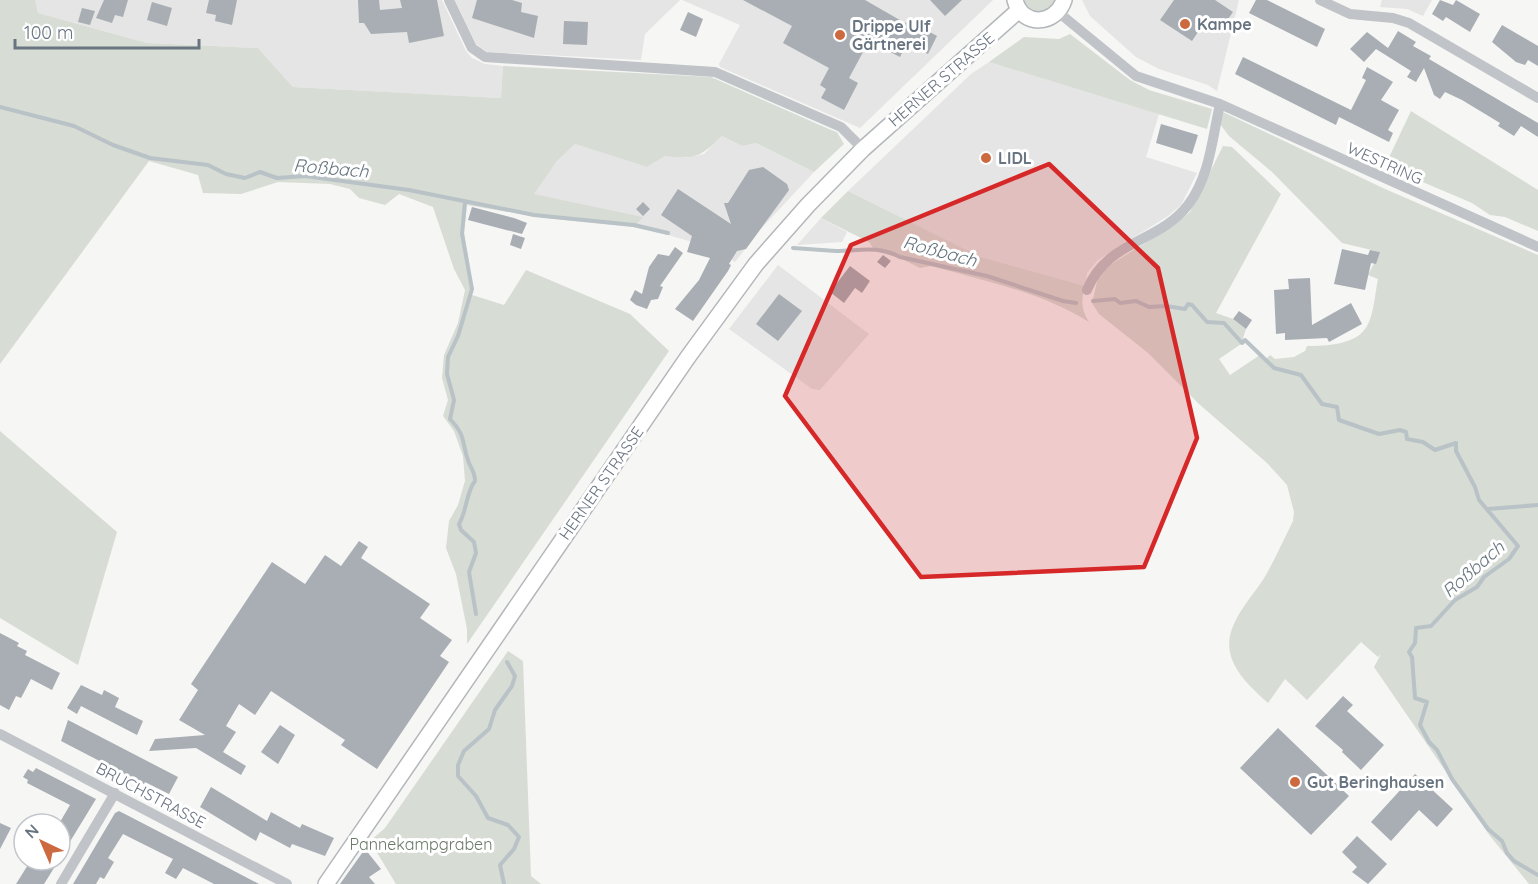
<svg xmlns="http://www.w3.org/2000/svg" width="1538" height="884" viewBox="0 0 1538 884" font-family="Quicksand,sans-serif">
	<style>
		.built { fill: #e4e5e4 }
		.green { fill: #d7dcd5 }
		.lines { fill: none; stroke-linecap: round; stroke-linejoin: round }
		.stream { stroke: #b9c2c6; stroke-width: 4 }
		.building { fill: #a8aeb3 }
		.secondary-casing { stroke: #b3b7bb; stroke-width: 18 }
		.minor { stroke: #c0c3c7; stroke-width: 10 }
		.secondary { stroke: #fff; stroke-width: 15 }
		.marked { fill: #d62828; fill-opacity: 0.2; stroke: #d62828; stroke-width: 4.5; stroke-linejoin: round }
		.poi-dot { fill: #cc693e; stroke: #fff; stroke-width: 2 }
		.labels { text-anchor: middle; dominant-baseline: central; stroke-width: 6; stroke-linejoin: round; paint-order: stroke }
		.poi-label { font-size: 16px; font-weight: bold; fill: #697481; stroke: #fff; text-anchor: start }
		.street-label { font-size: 16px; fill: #697481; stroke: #fff }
		.park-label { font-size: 16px; fill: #697967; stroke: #fff }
		.water-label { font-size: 18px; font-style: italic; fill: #65747d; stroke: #fff }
	</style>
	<rect width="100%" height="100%" fill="#f6f6f4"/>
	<path class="built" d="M35 0H442L466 51 472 58 485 64 503 66 501 98 293 87 258 48 147 43 38 13Z
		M455 0H680L645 34 641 60 487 52 476 44Z
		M682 0H993L860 128 720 67 719 64 740 25Z
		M1082 0H1239L1217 91 1208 85 1159 69 1136 57 1090 16Z
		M1382 0H1432L1423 16 1407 9 1380 7Z
		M989 62 1159 114 1146 157 1197 173 1181 205 1168 216 1098 260 1087 273 1085 286 981 257 848 191 971 74Z
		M722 136 742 146 756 143 814 172 760 230 735 262 710 247 668 235V231L636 224 642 217 533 194 557 161 575 144 647 167 665 156 686 158 704 154Z
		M821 218 847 232 842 242 797 245Z
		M778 265 869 334 820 390 812 389 729 329Z"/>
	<path class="green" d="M0 0H35L38 13 147 43 258 48 293 87 501 98 503 66 711 77 831 130 837 132 844 144 814 172 756 143 742 146 722 136C701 157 694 160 665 156L647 167 575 144 557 161 534 194 643 217 637 224 668 231V235L633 227 545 218 467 205 464 232 473 288 472 295 504 305 526 270 630 314 669 351 467 644V629L456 574 446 548 449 521 458 505 465 481 463 456 454 431 443 416 448 400 442 378 444 355 458 323 465 290 454 269 433 207 399 194 385 205 359 198 350 189 330 184 278 182 241 194 203 193 198 175 149 161 0 364Z
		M1023 0H1058L1054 8 1039 14 1029 10Z
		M1070 34 1130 80 1149 90 1212 109 1207 129 989 62 1024 37 1059 39Z
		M1411 111 1538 190V231L1505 217 1490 215 1472 203 1385 166Z
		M1223 112 1385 189 1538 255V884H1529L1490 836 1374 667 1381 654 1378 657 1361 642 1307 700 1285 679 1268 703C1253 689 1234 673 1230 652 1224 624 1253 597 1266 575 1276 557 1284 539 1293 521L1294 512 1287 485 1267 463 1199 404 1148 353 1099 314 1092 303 1098 278 1105 268 1174 225 1190 212 1223 146 1232 147 1281 194 1216 313 1233 319 1246 329 1241 344 1219 359 1230 375 1260 355 1265 360 1270 355 1275 359 1294 357 1305 351 1307 346C1325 346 1357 345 1367 326 1374 314 1375 293 1378 279L1368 275 1380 252 1342 243 1272 172 1229 136 1220 124Z
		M848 191 981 257 1085 286C1081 300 1081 309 1089 322 1041 292 985 281 931 266L920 268 900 258 875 251 869 242 821 218Z
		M0 431 117 532 78 665 0 618Z
		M508 651 523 661 531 876 541 884H396L370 841 385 828Z"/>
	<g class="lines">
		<path class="stream" d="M0 107 74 126 113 145 150 158 208 165 226 174 245 178 260 172 277 178 305 176 409 190 534 215 634 225 668 233
			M465 202 462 234 472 289 458 336 448 357 447 374 454 400 450 419C467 437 461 442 469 463 472 470 475 473 475 481 466 492 467 511 459 524L461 530 474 542 476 553 469 572 476 614
			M793 248C807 249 822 250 836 251 860 251 877 245 900 257L987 276 1063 301 1076 303
			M1093 301 1115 299 1120 303 1136 301 1149 307 1166 306 1185 309 1188 304 1192 305 1207 322 1224 323 1242 343 1245 340 1274 368 1301 375 1322 404 1337 407 1339 420 1379 434 1400 430 1406 432 1407 439 1423 442 1435 450 1456 443V451L1475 487 1479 500 1518 546 1509 559 1484 577 1477 587 1455 600 1431 626 1416 628 1415 643 1409 652 1412 657 1415 698 1427 702 1420 725 1429 742 1437 750 1452 779 1488 829 1502 841 1507 853 1514 861 1538 875
			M1488 509 1538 505
			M504 884 500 865 514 849 519 837 508 825 488 818 476 796 458 776V765L464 751 489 729 495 710 512 686 515 676 507 662"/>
	</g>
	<path class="building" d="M104 0H128L123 17 115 15 112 23 96 18Z
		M209 0H237L232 25 215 21 216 15 206 13Z
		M358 0H379L380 10 402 8 400 0H437L444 36 409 43 407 32 371 34 364 23H359Z
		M477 0H512L522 3 521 12 538 16 534 38 472 18Z
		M743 0H865L905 23 910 21 937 36 928 54 907 43 900 57 869 41 849 78 858 83 844 110 821 98 826 89 820 85 829 68 783 43 792 26Z
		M930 0H962L945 16Z
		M1174 0H1215L1233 12 1222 28 1208 17 1192 41 1160 20Z
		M1256 0H1267L1325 29 1317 47 1249 13Z
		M1440 0 1453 5 1456 0 1480 14 1470 32 1446 17 1443 21 1432 14Z
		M152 2 172 8 167 26 147 20Z
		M82 8 95 11 90 25 78 22Z
		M688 12 703 19 696 37 680 30Z
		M564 21 588 22 587 45 563 44Z
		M1502 25 1538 46V66L1528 60 1525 65 1516 62 1492 42Z
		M1398 31 1416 42 1413 46 1431 56 1429 59 1538 123V137L1521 126 1514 136 1498 126 1500 123 1462 100 1445 92 1440 99 1434 95 1424 68 1416 82 1407 77 1411 71 1376 49 1364 62 1350 49 1367 32 1388 48Z
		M1243 57 1351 110 1366 80 1362 78 1367 67 1383 76 1393 82 1381 100 1399 110 1388 130 1393 133 1389 142 1339 117 1336 125 1235 74Z
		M1161 124 1198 135 1192 154 1156 143Z
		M763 167 787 184 789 190 746 249 737 251 729 264 731 265 728 271 693 321 675 309 699 280 710 258 687 252 692 236 661 215 678 189 731 224 724 203H728L749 170Z
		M643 202 650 209 643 216 636 209Z
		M472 207 514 218 527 223 522 234 468 220Z
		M513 234 525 238 521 249 510 245Z
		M675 247 683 253 660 286 663 287 658 299 651 300 647 309 636 305 630 300 635 290 642 294 649 267 658 254 669 256Z
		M1342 249 1368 255 1370 250 1380 252 1376 264 1371 263 1365 290 1334 284Z
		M883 255 891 261 885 268 877 262Z
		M850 266 870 281 862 293 855 288 844 303 830 292Z
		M1310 278 1312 325 1351 303 1362 324 1329 342 1327 338 1285 340V333L1276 334 1274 290 1289 289 1288 279Z
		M779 294 802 311 778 341 756 324Z
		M1239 311 1252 320 1246 329 1233 319Z
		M359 541 368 547 361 558 430 604 420 618 452 640 440 656 449 662 377 769 341 745 345 740 271 691 255 715 239 704 226 726 236 732 223 752 246 766 241 775 196 748 149 751 155 739 205 735 179 720 198 690 191 684 272 562 305 584 325 555 341 566Z
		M0 633 19 643 17 646 27 651 25 655 60 673 52 690 31 679 21 698 16 696 9 710 0 705Z
		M81 685 102 695 104 690 119 698 115 707 143 721 137 735 81 706 77 714 67 708Z
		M1343 696 1353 705 1347 711 1384 745 1361 770 1342 752 1343 750 1315 726Z
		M68 720 178 777 169 794 145 782 144 784 61 741Z
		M280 725 295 735 278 764 261 752Z
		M1278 728 1349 796 1311 835 1240 768Z
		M36 768 96 799 60 858V822L70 805 27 783 28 780 23 777 28 769 33 772Z
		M1415 774 1453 809 1437 827 1419 810 1391 841 1371 822Z
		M211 787 267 821 271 812 300 828 302 824 334 838 325 856 292 844 290 848 260 832 256 841 200 807Z
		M119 811 181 843 259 884H214L183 868 176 879 165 873 173 859 123 834 108 858 114 862 104 879 100 877 96 884H73L115 813Z
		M0 823 11 828 0 849Z
		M1357 836 1387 864 1368 884 1352 872 1357 867 1342 852Z
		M365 849 381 869 369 877 375 884H340Z
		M31 860H59L44 884H16Z"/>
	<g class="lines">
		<g class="secondary-casing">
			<path id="secondary" d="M1015 0C1022 28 1056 25 1064 0
				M326 884 688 357 756 264 808 205 863 149 1019 10"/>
		</g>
		<path class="minor" d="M449 0 472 48 485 57 715 72 841 127 863 149
			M1320 0 1350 14 1393 18 1409 23 1538 98
			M1058 12 1136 76 1220 104 1538 247
			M1087 290C1107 240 1159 243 1188 205 1210 176 1212 139 1220 104
			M0 734 287 884
			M61 884 115 793"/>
		<use href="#secondary" class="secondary"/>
	</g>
	<path class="marked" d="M1049 164 1158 268 1197 438 1144 567 921 577 785 396 851 245Z"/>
	<g class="poi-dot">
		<circle cx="1185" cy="24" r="6"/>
		<circle cx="840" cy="35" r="6"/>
		<circle cx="986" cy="158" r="6"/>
		<circle cx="1295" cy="782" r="6"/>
	</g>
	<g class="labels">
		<g class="poi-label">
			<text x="1197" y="24">Kampe</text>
			<text x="852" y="26">Drippe Ulf<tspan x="852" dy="18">Gärtnerei</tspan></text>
			<text x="998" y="158">LIDL</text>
			<text x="1307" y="782">Gut Beringhausen</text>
		</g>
		<g class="street-label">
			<text transform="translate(941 79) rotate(-41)">HERNER STRASSE</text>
			<text transform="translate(1385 163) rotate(24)">WESTRING</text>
			<text transform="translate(601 483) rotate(-55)">HERNER STRASSE</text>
			<text transform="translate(151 795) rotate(28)">BRUCHSTRASSE</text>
		</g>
		<g class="park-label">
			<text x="421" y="844">Pannekampgraben</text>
		</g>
		<g class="water-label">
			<text transform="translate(331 168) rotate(5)">Roßbach</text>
			<text transform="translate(940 251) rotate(15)">Roßbach</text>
			<text transform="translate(1473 569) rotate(-41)">Roßbach</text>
		</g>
	</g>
	<g transform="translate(42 842) rotate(316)"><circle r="28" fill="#ffffff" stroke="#c3c7cd" stroke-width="1.5"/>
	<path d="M0-4.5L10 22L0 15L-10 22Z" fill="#cc693e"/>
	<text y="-9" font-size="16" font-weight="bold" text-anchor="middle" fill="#697481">N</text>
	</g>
	<path d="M15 39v9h184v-9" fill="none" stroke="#697481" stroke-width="3"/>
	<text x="24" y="39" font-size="18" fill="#697481" stroke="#ffffff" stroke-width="4.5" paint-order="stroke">100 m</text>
</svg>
